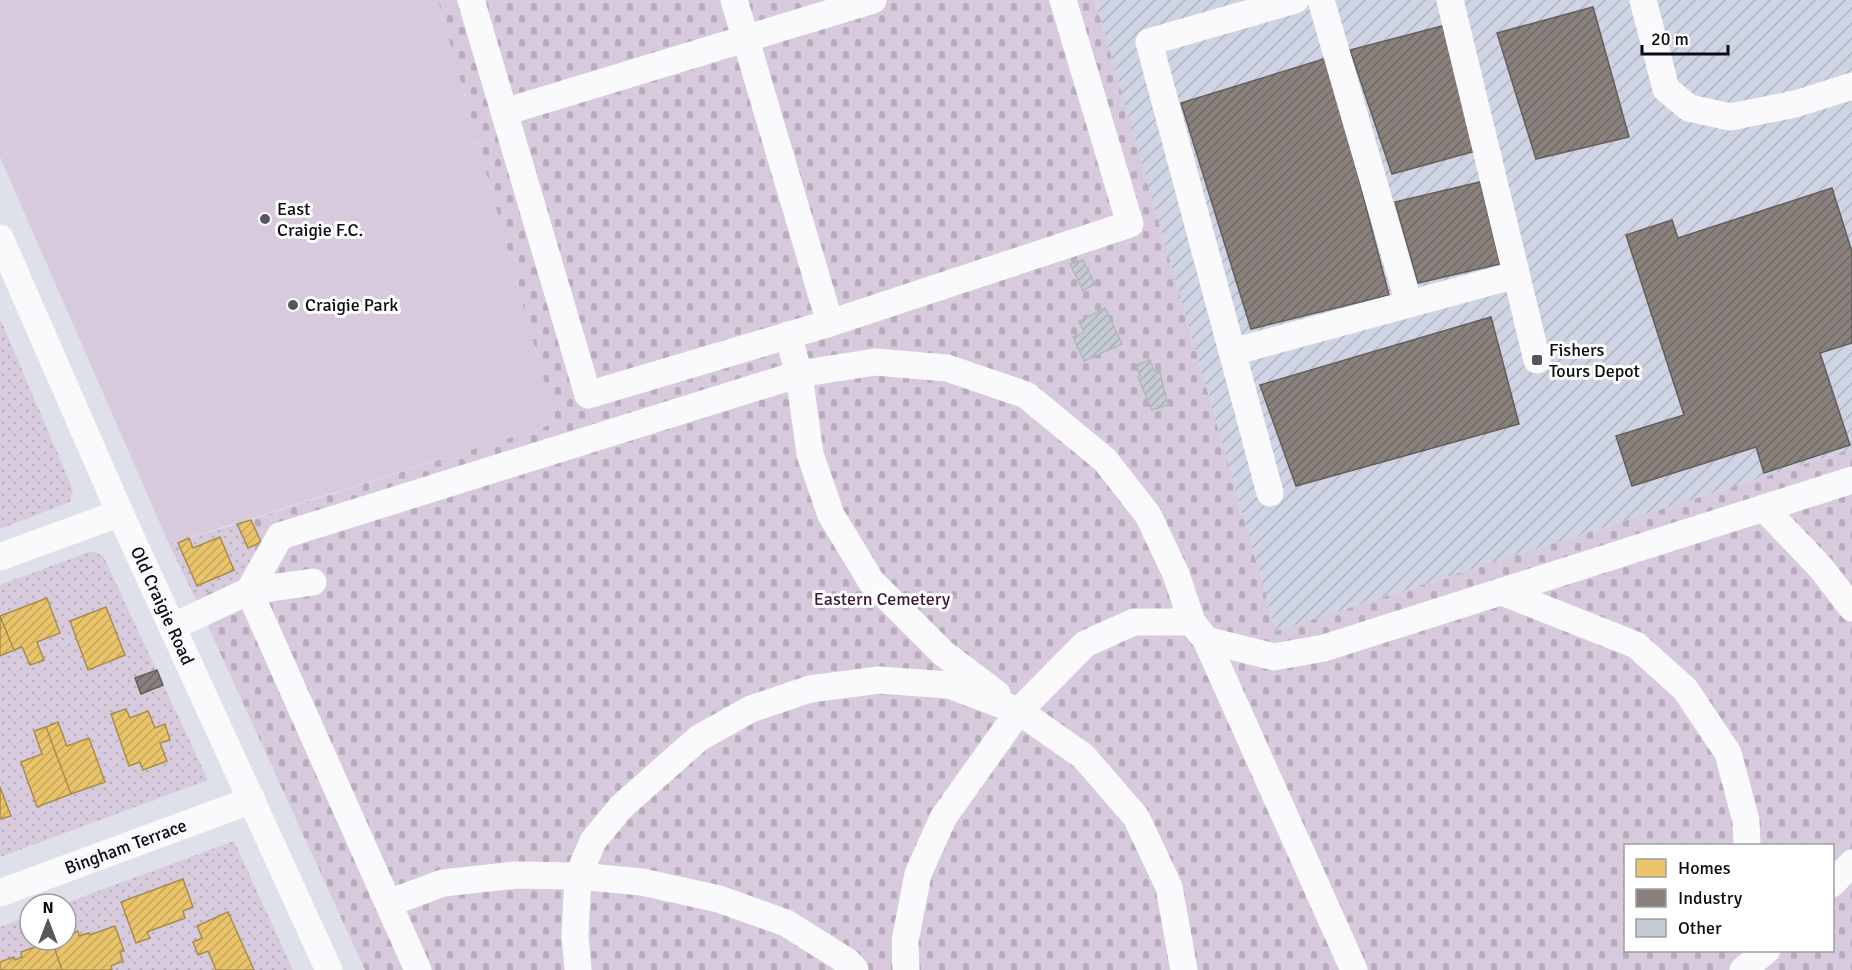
<svg xmlns="http://www.w3.org/2000/svg" width="1852" height="970" viewBox="0 0 1852 970" font-family="Signika,sans-serif">
	<style>
		.industrial { fill: url(#industrial-furrows) }
		.grass { fill: #d8cadd }
		.cemetery { fill: url(#cemetery-stones); fill-rule: evenodd }
		.garden { fill: url(#garden-dots) }
		.homes { fill: url(#homes-hatch); stroke: #a68d4f; stroke-width: 1.5 }
		.industry { fill: url(#industry-hatch); stroke: #645e5c; stroke-width: 1.5 }
		.building { fill: url(#building-hatch); stroke: #b3b7bd; stroke-width: 1.5 }
		.lines { fill: none; stroke-linecap: round; stroke-linejoin: round }
		.minor { stroke: #fafafc; stroke-width: 27 }
		.poi-dot { fill: #54575d; stroke: #fff; stroke-width: 2 }
		.labels { text-anchor: middle; dominant-baseline: central; stroke-width: 6; stroke-linejoin: round; paint-order: stroke }
		.poi-label { font-size: 18px; fill: #0a0c11; stroke: #fff; text-anchor: start }
		.park-label { font-size: 18px; fill: #3d193e; stroke: #fff }
		.street-label { font-size: 18px; fill: #0a0c11; stroke: #fff }
	</style>
	<defs>
		<pattern id="industrial-furrows" width="10" height="10" patternUnits="userSpaceOnUse" patternTransform="scale(1.5)"><rect width="10" height="10" fill="#ced4e3"/><path d="M-1 1l2-2M0 10L10 0M9 11l2-2" fill="none" stroke="#b0b5c2"/></pattern>
		<pattern id="cemetery-stones" width="16" height="16" patternUnits="userSpaceOnUse" patternTransform="scale(1.5)"><rect width="16" height="16" fill="#d8cadd"/><path d="M2 7V4a2 2 0 0 1 4 0v3zM10 15v-3a2 2 0 0 1 4 0v3z" fill="#b8acbd"/></pattern>
		<pattern id="garden-dots" width="8" height="8" patternUnits="userSpaceOnUse" patternTransform="scale(1.5)"><rect width="8" height="8" fill="#d8cadd"/><path d="M2 2h.1M6 6h.1" fill="none" stroke="#b8acbd" stroke-width="1.8" stroke-linecap="round"/></pattern>
		<pattern id="homes-hatch" width="6" height="6" patternUnits="userSpaceOnUse" patternTransform="scale(1.5)"><rect width="6" height="6" fill="#e9c46a"/><path d="M-1 1l2-2M0 6l6-6M5 7l2-2" fill="none" stroke="#c6a75b"/></pattern>
		<pattern id="industry-hatch" width="6" height="6" patternUnits="userSpaceOnUse" patternTransform="scale(1.5)"><rect width="6" height="6" fill="#8a817c"/><path d="M-1 1l2-2M0 6l6-6M5 7l2-2" fill="none" stroke="#6f6864"/></pattern>
		<pattern id="building-hatch" width="6" height="6" patternUnits="userSpaceOnUse" patternTransform="scale(1.5)"><rect width="6" height="6" fill="#c4cbd4"/><path d="M-1 1l2-2M0 6l6-6M5 7l2-2" fill="none" stroke="#a7adb5"/></pattern>
	</defs>
	<rect width="100%" height="100%" fill="#dee1ea"/>
	<path class="industrial" d="M1095 0H1852V449L1276 631Z"/>
	<path class="grass" d="M0 0H438L556 423 169 544 0 157Z"/>
	<path class="cemetery" d="M438 0H1095L1276 631 1852 449V970H365L195 598 244 576 248 548 237 524 556 423ZM1626 846H1832V950H1626Z"/>
	<path class="garden" d="M0 318 73 490 70 502 0 529Z
		M237 524 253 560 244 576 195 598 169 544Z
		M92 551 103 556 208 780 0 857V585Z
		M234 841 293 970H0V927L30 916V940H66V904H63Z"/>
	<path class="homes" d="M251 520 261 542 248 548 237 524Z
		M220 537 234 570 197 586 178 543 189 538 193 548Z
		M47 598 60 633 37 642 44 660 30 665 22 647 14 650 0 616Z
		M106 607 125 655 88 670 70 621Z
		M0 616 14 650 0 656Z
		M126 709 130 718 148 711 155 728 165 724 170 740 160 743 167 761 143 770 140 762 129 766 111 714Z
		M58 722 67 746 89 738 105 782 71 794 46 727Z
		M46 727 71 794 37 807 21 762 42 754 34 731Z
		M0 787 11 816 0 819Z
		M183 879 193 907 183 911 185 918 147 932 150 938 136 943 121 902Z
		M228 912 254 970H216L208 951 198 955 193 942 202 938 197 926Z
		M115 926 124 951 120 952 123 961 111 966 112 969 109 970H62L52 941 66 940V936L78 931 79 936 89 933 90 935Z
		M52 941 62 970H0V962L14 957 15 960 22 957 21 952Z"/>
	<path class="industry" d="M1593 7 1629 137 1536 159 1497 33Z
		M1446 25 1483 149 1392 174 1350 50Z
		M1327 58 1389 295 1251 329 1181 103Z
		M1480 182 1500 264 1418 283 1395 202Z
		M1832 188 1852 252V343L1820 353 1850 445 1764 473 1756 447 1632 486 1616 436 1684 415 1626 235 1672 220 1678 238Z
		M1491 317 1519 424 1296 486 1260 385Z
		M157 670 163 685 141 694 135 678Z"/>
	<path class="building" d="M1083 260 1095 284 1083 291 1070 264Z
		M1105 308 1122 344 1084 361 1073 337 1084 332 1079 321Z
		M1150 360 1154 371 1159 369 1168 405 1152 410 1138 377 1140 376 1136 365Z"/>
	<g class="lines">
		<g class="minor">
			<path d="M471 0 588 395 830 323 1130 224 1063 0"/>
			<path d="M734 0 830 323"/>
			<path d="M1321 0 1409 304"/>
			<path d="M1450 0 1537 360"/>
			<path d="M1643 0 1666 89 1689 108 1730 117 1795 104 1852 86"/>
			<path d="M504 112 873 0"/>
			<path id="s1" d="M0 238 120 513 329 970"/>
			<path d="M788 335 799 374 810 454 831 515 871 581 943 653 997 694"/>
			<path d="M1232 352 1516 275"/>
			<path d="M1270 493 1149 42 1295 0"/>
			<path d="M1764 508 1821 568 1852 608"/>
			<path d="M0 557 120 513"/>
			<path d="M1502 592 1636 645 1685 689 1728 753 1746 821 1747 846"/>
			<path d="M172 627 249 591 313 582"/>
			<path d="M1206 640 1274 657 1324 648 1852 480"/>
			<path d="M1832 884 1852 863"/>
			<path id="s2" d="M0 893 252 800"/>
			<path d="M389 903 443 883 516 875 578 876 642 882 719 899 786 923 848 962 855 970"/>
			<path d="M418 970 249 591 280 536 799 374 875 362 947 368 1026 395 1105 460 1148 515 1176 574 1192 622 1206 640 1354 970"/>
			<path d="M578 970 575 935 578 876 593 841 621 807 699 738 751 709 810 689 879 680 949 685 1019 711 1083 756 1136 817 1169 887 1184 970"/>
			<path d="M906 970 905 941 918 874 943 818 1019 711 1085 644 1134 622H1192"/>
			<path d="M1743 970 1767 950"/>
		</g>
	</g>
	<g class="poi-dot">
		<circle cx="265" cy="219" r="6"/>
		<circle cx="293" cy="305" r="6"/>
		<rect x="1531" y="354" width="12" height="12" rx="3"/>
	</g>
	<g class="labels">
		<g class="poi-label">
			<text x="277" y="209">East<tspan x="277" dy="21">Craigie F.C.</tspan></text>
			<text x="305" y="305">Craigie Park</text>
			<text x="1549" y="350">Fishers<tspan x="1549" dy="21">Tours Depot</tspan></text>
		</g>
		<g class="park-label">
			<text x="882" y="599">Eastern Cemetery</text>
		</g>
		<g class="street-label">
			<text stroke="none"><textPath href="#s1" startOffset="402">Old Craigie Road</textPath></text>
			<text stroke="none"><textPath href="#s2" startOffset="134">Bingham Terrace</textPath></text>
		</g>
	</g>
	<rect x="1624" y="844" width="210" height="108" fill="#ffffff" stroke="#9d9ea0" stroke-width="1.5"/>
	<rect x="1636" y="859" width="30" height="18" fill="#e9c46a" stroke="#9d9ea0" stroke-width="1.5"/>
	<text x="1678" y="874" font-size="18" fill="#0a0c11">Homes</text>
	<rect x="1636" y="889" width="30" height="18" fill="#8a817c" stroke="#9d9ea0" stroke-width="1.5"/>
	<text x="1678" y="904" font-size="18" fill="#0a0c11">Industry</text>
	<rect x="1636" y="919" width="30" height="18" fill="#c4cbd4" stroke="#9d9ea0" stroke-width="1.5"/>
	<text x="1678" y="934" font-size="18" fill="#0a0c11">Other</text>
	<g transform="translate(48 922)"><circle r="28" fill="#ffffff" stroke="#9d9ea0" stroke-width="1.5"/>
	<path d="M0-4.5L10 22L0 15L-10 22Z" fill="#54575d"/>
	<text y="-9" font-size="16" font-weight="bold" text-anchor="middle" fill="#0a0c11">N</text>
	</g>
	<path d="M1642 45v9h86v-9" fill="none" stroke="#0a0c11" stroke-width="3"/>
	<text x="1651" y="45" font-size="18" fill="#0a0c11" stroke="#ffffff" stroke-width="4.5" paint-order="stroke">20 m</text>
</svg>
